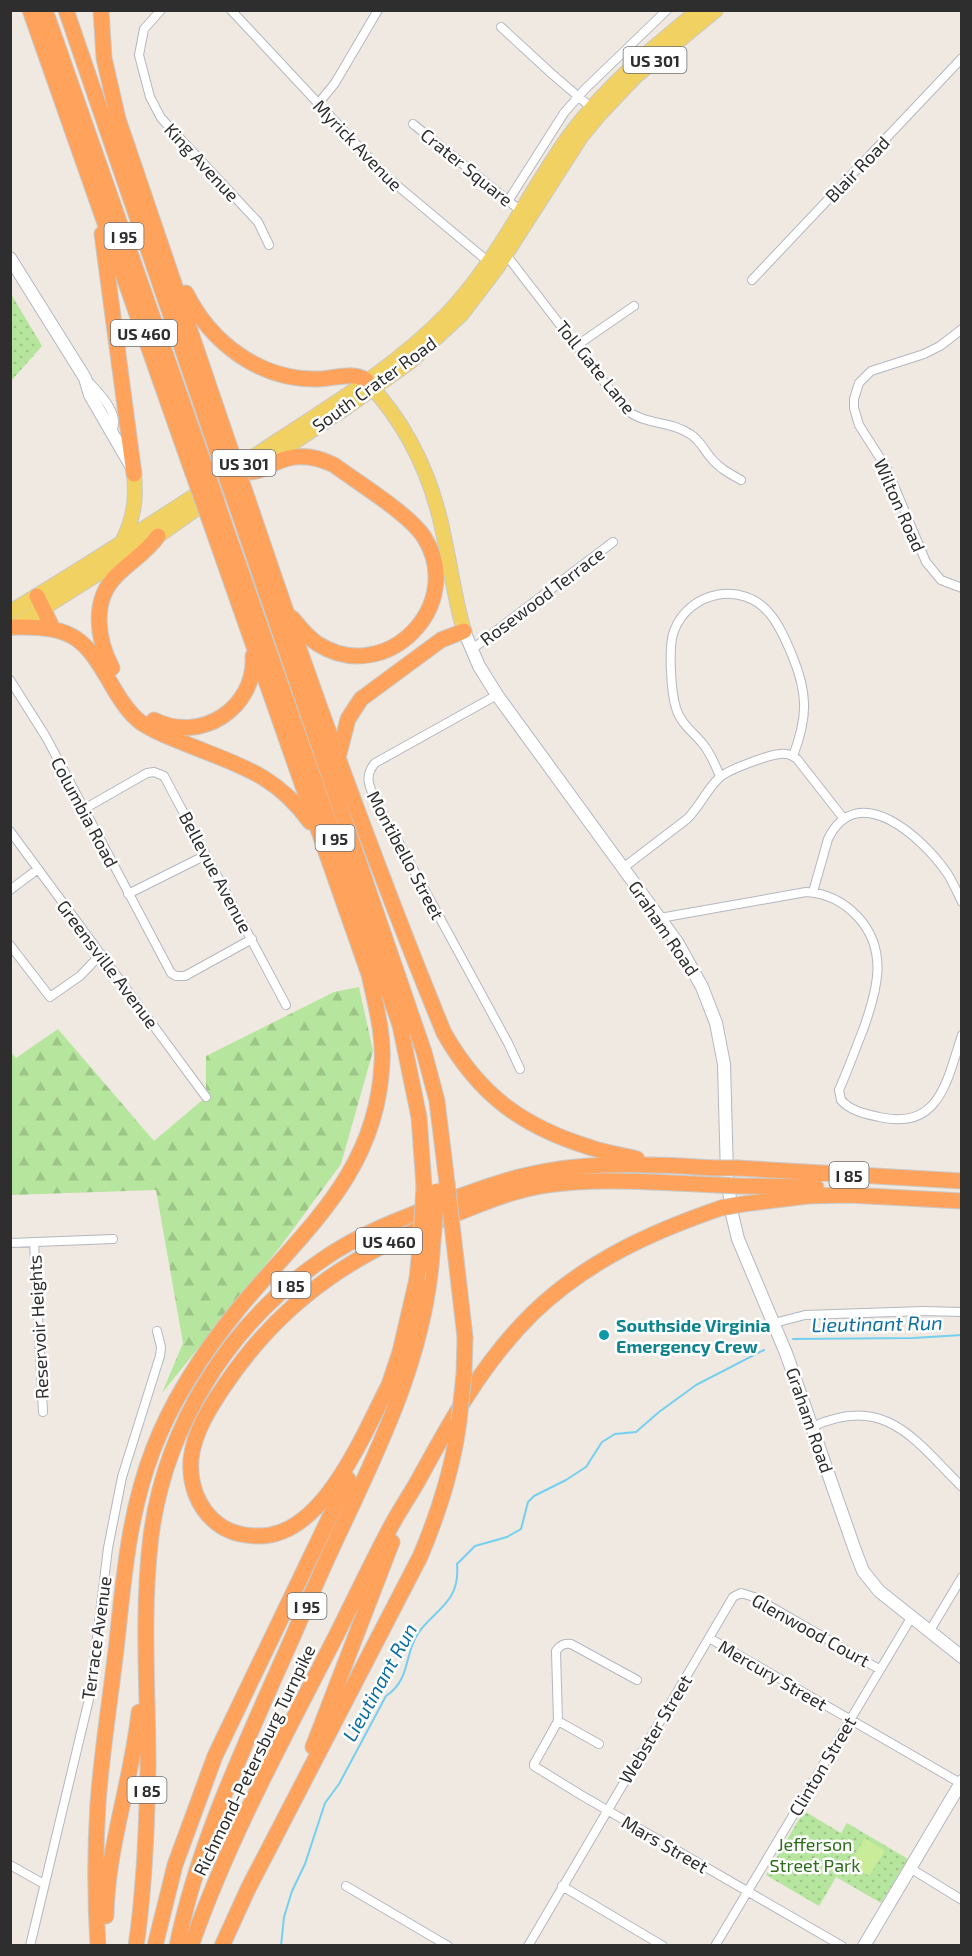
<svg xmlns="http://www.w3.org/2000/svg" width="972" height="1956" viewBox="0 0 972 1956" font-family="'Exo 2',sans-serif">
	<style>
		.forest { fill: url(#forest-firs) }
		.park { fill: url(#park-dots) }
		.pitch { fill: #c9ec9a }
		.lines { fill: none; stroke-linecap: round; stroke-linejoin: round }
		.stream { stroke: #75cff0; stroke-width: 2 }
		.street-casing { stroke: #b4b7c1; stroke-width: 10 }
		.secondary-casing { stroke: #b4b7c1; stroke-width: 14 }
		.primary-casing { stroke: #c9c9c9; stroke-width: 16 }
		.highway-casing { stroke: #c9c9c9; stroke-width: 17 }
		.street { stroke: #fff; stroke-width: 8 }
		.secondary { stroke: #fff; stroke-width: 12 }
		.primary { stroke: #f2d163; stroke-width: 14 }
		.highway { stroke: #ffa35c; stroke-width: 15 }
		.highway-bridge-casing { stroke: #c9c9c9; stroke-width: 17; stroke-linecap: butt }
		.highway-bridge { stroke: #ffa35c; stroke-width: 15 }
		.culture-dot { fill: #0f9aa8; stroke: #fff; stroke-width: 2 }
		.labels { text-anchor: middle; dominant-baseline: central; stroke-width: 5; stroke-linejoin: round; paint-order: stroke }
		.shield { fill: #fff; stroke: #6d6d6d; stroke-width: 1.5 }
		.shield-label { font-size: 16px; font-weight: bold; fill: #2e2e2e }
		.street-label { font-size: 18px; fill: #2e2e2e; stroke: #fff }
		.culture-label { font-size: 18px; font-weight: bold; fill: #0d838f; stroke: #fff; text-anchor: start }
		.park-label { font-size: 18px; fill: #2c6e1b; stroke: #fff }
		.water-label { font-size: 20px; font-style: italic; fill: #0d6fa3; stroke: #fff }
	</style>
	<defs>
		<pattern id="forest-firs" width="22" height="20" patternUnits="userSpaceOnUse" patternTransform="scale(1.5)"><rect width="22" height="20" fill="#b6e59e"/><path d="M5 1l3.5 6h-7zM16 11l3.5 6h-7z" fill="#9dc588"/></pattern>
		<pattern id="park-dots" width="8" height="8" patternUnits="userSpaceOnUse" patternTransform="scale(1.5)"><rect width="8" height="8" fill="#b6e59e"/><path d="M2 2h.1M6 6h.1" fill="none" stroke="#9dc588" stroke-width="1.8" stroke-linecap="round"/></pattern>
	</defs>
	<rect width="100%" height="100%" fill="#efe9e1"/>
	<path class="forest" d="M359 987 373 1051 341 1164 280 1247 162 1393 183 1343 156 1190 11 1195 10 1051 16 1058 58 1029 154 1141 206 1097V1056L334 992Z"/>
	<path class="park" d="M11 294 42 346 11 381Z
		M804 1811 841 1833 847 1823 908 1859 881 1903 836 1877 819 1906 766 1875Z"/>
	<path class="pitch" d="M865 1838 885 1851 869 1876 849 1864Z"/>
	<g class="lines">
		<path class="stream" d="M793 1339 913 1338 962 1335
			M281 1946 284 1917 292 1891 305 1864 325 1803 339 1784 386 1696C410 1680 404 1657 417 1635 426 1620 442 1611 451 1596 457 1586 458 1575 457 1564L475 1546 507 1537 521 1529 528 1502 534 1496 566 1480 586 1467 602 1442 615 1434 636 1432 659 1412 696 1385 764 1350"/>
		<g class="street-casing">
			<path id="street" d="M161 10 144 29 139 55 150 97 161 118 258 222 269 245
				M231 10 387 177 491 264
				M501 27 552 74 594 110
				M318 104 335 83 378 10
				M413 124 521 211
				M508 201 564 113 585 89 667 10
				M504 252 625 409C646 426 669 420 690 434 700 440 704 450 711 458 719 468 730 474 741 480
				M752 280 962 58
				M962 329 940 346 924 354 871 371 859 383 854 399V408L859 425 887 469 926 562 941 580 962 588
				M576 346 634 306
				M88 381C99 393 121 414 112 431
				M471 650 613 542
				M10 680 46 737 171 973 176 976H185L252 939
				M497 695 375 763C365 775 368 784 374 797L508 1043 520 1069
				M720 776C715 765 711 754 703 744 693 732 680 723 676 708 671 692 668 646 674 631 689 591 743 580 770 614 780 626 786 641 792 655 808 693 808 717 793 756
				M84 809 147 773 154 772 164 776 286 1005
				M10 831 206 1097
				M623 868 687 819C700 806 707 789 719 778 727 770 768 755 780 754 787 753 792 755 797 759L844 819
				M10 890 38 869
				M813 892 828 839C858 778 923 838 947 873 953 882 957 892 962 902
				M128 894 206 855
				M660 918 806 892C826 893 844 902 858 917 889 951 877 991 863 1030 855 1050 848 1070 839 1090L841 1100C850 1111 866 1114 879 1117 940 1131 947 1080 962 1035
				M10 945 50 997 80 976 101 954
				M34 1242 43 1412
				M10 1243 113 1239
				M774 1323 805 1315 923 1311 962 1312
				M812 1427C885 1393 915 1440 962 1487
				M929 1632 962 1577
				M709 1638 962 1784
				M558 1721 534 1764V1766L581 1795 842 1946
				M599 1744 558 1721 556 1651C560 1645 564 1643 571 1644L637 1680
				M10 1865 44 1884
				M910 1868 962 1900
				M346 1886 448 1946
				M562 1886 663 1946
				M30 1946 90 1695 108 1548 122 1477 160 1356 161 1347 157 1331
				M528 1946 733 1597 741 1593 754 1597 879 1669
				M715 1946 911 1618"/>
		</g>
		<g class="secondary-casing">
			<path id="secondary" d="M10 258 85 378 90 395 130 464
				M464 631 479 666 497 695 677 942 702 987 716 1023 724 1064 727 1175 732 1214 738 1239 786 1353 856 1553 863 1571 879 1591 962 1657
				M864 1946 962 1781"/>
		</g>
		<g class="primary-casing">
			<path id="primary" d="M368 383C408 426 433 480 444 537 451 569 455 600 464 631
				M260 465 347 407 410 362 462 314 497 268 581 137 600 114 636 76 716 10
				M121 544C133 521 137 500 134 474
				M10 612C101 557 189 500 277 441 335 403 396 366 445 316 496 264 527 195 569 136 606 86 651 49 699 10
				M12 628 158 536 237 480"/>
		</g>
		<g class="highway-casing">
			<path id="highway" d="M30 10 190 465
				M45 10 203 461
				M66 10 218 453
				M101 10 104 58 118 119 230 448
				M102 234 134 474
				M186 293C211 343 260 380 317 379 333 379 352 371 366 380
				M249 472C262 471 264 468 275 463 295 453 314 455 334 465 357 482 409 514 424 537 467 605 386 687 318 644 307 637 300 627 292 618
				M252 512C311 687 374 862 444 1033 480 1096 523 1127 592 1148 607 1153 622 1155 637 1159
				M240 516 424 1052 437 1101 447 1183
				M224 523 400 1025 419 1117 424 1186
				M212 527 372 983
				M37 596 53 629
				M14 627C75 626 85 638 114 689 121 701 128 712 139 721 152 731 169 737 184 743 237 765 275 773 310 822
				M112 668C97 639 91 600 117 575 131 561 147 552 158 536
				M154 720C201 744 256 708 253 656
				M338 758 348 719 361 699 441 640 464 631
				M737 1168 962 1181
				M739 1186 816 1187
				M743 1204 808 1196 849 1195 962 1201
				M454 1242 465 1337
				M389 1385C363 1434 324 1536 259 1536 244 1536 230 1533 218 1524 198 1509 189 1484 191 1459 194 1432 210 1407 225 1385 286 1294 363 1248 463 1211 491 1200 518 1189 547 1185 603 1177 660 1183 717 1185
				M386 1394 400 1352 417 1279
				M313 1747 392 1542
				M106 1916C107 1847 132 1781 139 1712
				M98 1946C95 1898 95 1851 98 1803 102 1749 111 1695 117 1641 124 1576 129 1512 153 1450 173 1397 204 1351 240 1307 305 1229 377 1173 382 1063 384 1033 375 1003 369 974
				M136 1946C145 1887 147 1825 148 1766 148 1692 142 1619 150 1545 162 1431 227 1325 322 1260 359 1234 400 1219 442 1203 477 1190 511 1177 548 1171 603 1161 660 1165 716 1168
				M155 1946 175 1865 215 1756 348 1479
				M177 1946C196 1853 235 1767 273 1681 294 1635 313 1589 334 1544 376 1454 421 1366 431 1266
				M191 1946C229 1837 285 1736 337 1634 354 1600 370 1566 388 1532 397 1514 409 1497 419 1479 451 1420 484 1361 533 1313 587 1261 651 1232 721 1208
				M222 1946 248 1889 420 1557C439 1512 453 1469 459 1421"/>
		</g>
		<use href="#street" class="street"/>
		<use href="#secondary" class="secondary"/>
		<use href="#primary" class="primary"/>
		<use href="#highway" class="highway"/>
		<g class="highway-bridge-casing">
			<path id="highway-bridge" d="M230 448 252 512
				M218 453 240 516
				M203 461 224 523
				M190 465 212 527
				M716 1168H737
				M447 1183 454 1242
				M717 1185 739 1186
				M721 1208 743 1204
				M431 1266 437 1191
				M417 1279 421 1238 424 1186
				M459 1421 464 1374 465 1337"/>
		</g>
		<use href="#highway-bridge" class="highway-bridge"/>
	</g>
	<circle class="culture-dot" cx="604" cy="1335" r="6"/>
	<g class="labels">
		<g class="shield">
			<rect x="623.5" y="47" width="63" height="26" rx="4.5"/>
			<rect x="104.5" y="223" width="39" height="26" rx="4.5"/>
			<rect x="111" y="320" width="66" height="26" rx="4.5"/>
			<rect x="212.5" y="450" width="63" height="26" rx="4.5"/>
			<rect x="315.5" y="825" width="39" height="26" rx="4.5"/>
			<rect x="829.5" y="1162" width="39" height="26" rx="4.5"/>
			<rect x="356" y="1228" width="66" height="26" rx="4.5"/>
			<rect x="271.5" y="1272" width="39" height="26" rx="4.5"/>
			<rect x="287.5" y="1593" width="39" height="26" rx="4.5"/>
			<rect x="127.5" y="1777" width="39" height="26" rx="4.5"/>
		</g>
		<g class="shield-label">
			<text x="655" y="60">US 301</text>
			<text x="124" y="236">I 95</text>
			<text x="144" y="333">US 460</text>
			<text x="244" y="463">US 301</text>
			<text x="335" y="838">I 95</text>
			<text x="849" y="1175">I 85</text>
			<text x="389" y="1241">US 460</text>
			<text x="291" y="1285">I 85</text>
			<text x="307" y="1606">I 95</text>
			<text x="147" y="1790">I 85</text>
		</g>
		<g class="street-label">
			<text transform="translate(358 145) rotate(46)">Myrick Avenue</text>
			<text transform="translate(202 162) rotate(47)">King Avenue</text>
			<text transform="translate(467 167) rotate(39)">Crater Square</text>
			<text transform="translate(857 169) rotate(-46)">Blair Road</text>
			<text transform="translate(596 367) rotate(51)">Toll Gate Lane</text>
			<text transform="translate(374 384) rotate(-36)">South Crater Road</text>
			<text transform="translate(900 505) rotate(66)">Wilton Road</text>
			<text transform="translate(542 596) rotate(-37)">Rosewood Terrace</text>
			<text transform="translate(85 812) rotate(62)">Columbia Road</text>
			<text transform="translate(406 855) rotate(62)">Montibello Street</text>
			<text transform="translate(216 872) rotate(62)">Bellevue Avenue</text>
			<text transform="translate(664 928) rotate(56)">Graham Road</text>
			<text transform="translate(108 964) rotate(53)">Greensville Avenue</text>
			<text transform="translate(38 1327) rotate(-93)">Reservoir Heights</text>
			<text transform="translate(810 1420) rotate(71)">Graham Road</text>
			<text transform="translate(811 1630) rotate(29)">Glenwood Court</text>
			<text transform="translate(96 1638) rotate(-82)">Terrace Avenue</text>
			<text transform="translate(773 1675) rotate(30)">Mercury Street</text>
			<text transform="translate(655 1729) rotate(-59)">Webster Street</text>
			<text transform="translate(254 1760) rotate(-64)">Richmond-Petersburg Turnpike</text>
			<text transform="translate(822 1766) rotate(-59)">Clinton Street</text>
			<text transform="translate(665 1844) rotate(30)">Mars Street</text>
		</g>
		<g class="culture-label">
			<text x="616" y="1325">Southside Virginia<tspan x="616" dy="21">Emergency Crew</tspan></text>
		</g>
		<g class="park-label">
			<text x="815" y="1844">Jefferson<tspan x="815" dy="21">Street Park</tspan></text>
		</g>
		<g class="water-label">
			<text transform="translate(877 1323) rotate(-1)">Lieutinant Run</text>
			<text transform="translate(379 1682) rotate(-61)">Lieutinant Run</text>
		</g>
	</g>
	<rect width="972" height="1956" fill="none" stroke="#2e2e2e" stroke-width="24"/>
</svg>
